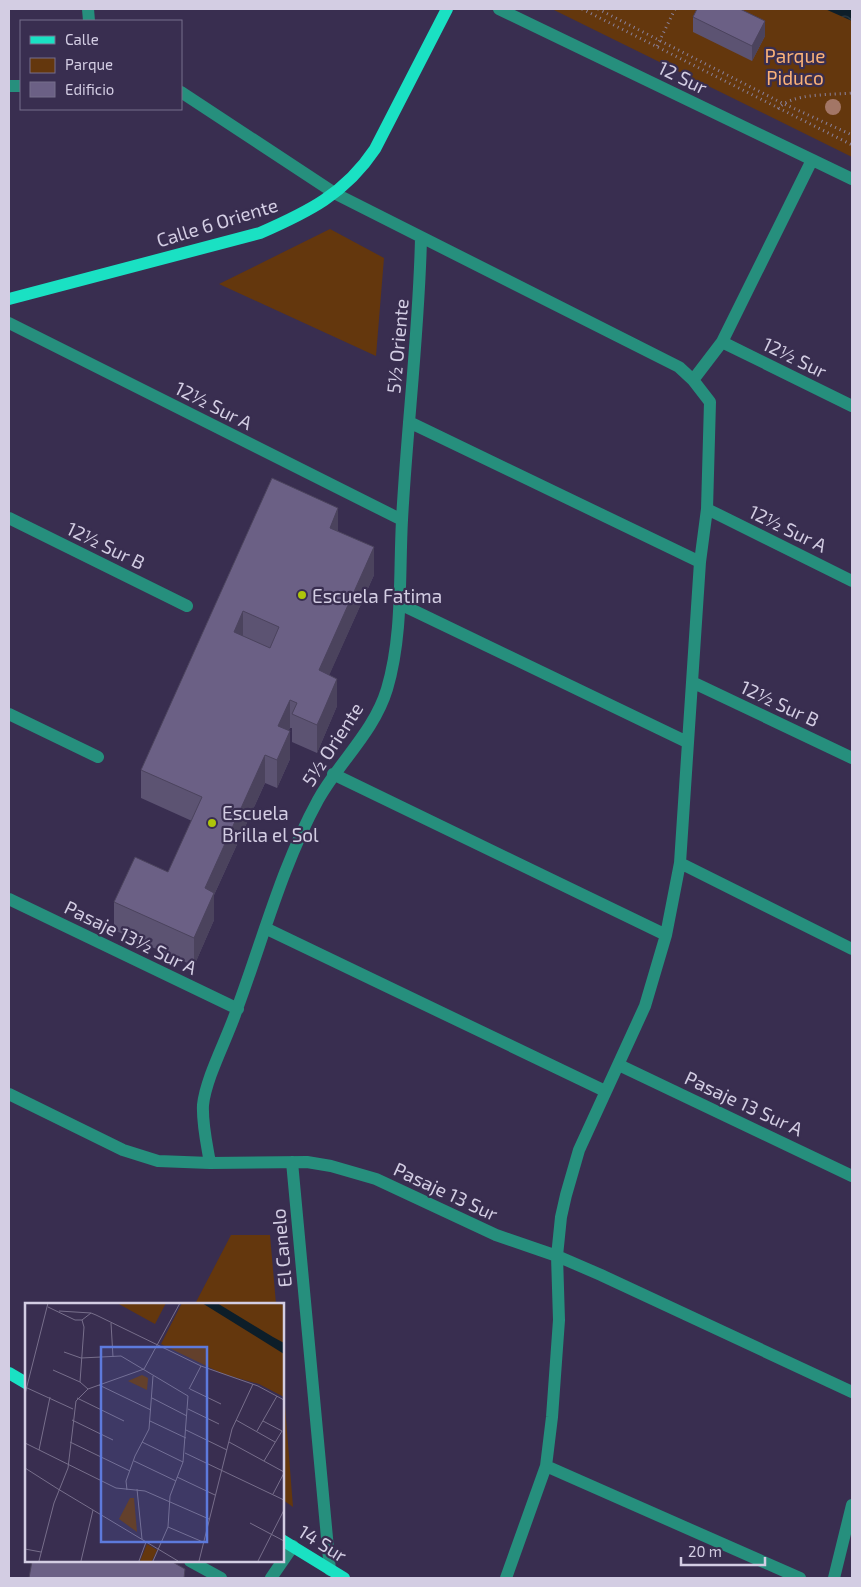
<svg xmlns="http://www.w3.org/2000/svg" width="861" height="1587" viewBox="0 0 861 1587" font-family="'Exo 2',sans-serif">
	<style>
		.park { fill: #64370d }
		.water { fill: url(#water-waves) }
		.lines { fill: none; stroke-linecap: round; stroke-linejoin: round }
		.path { stroke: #8b839e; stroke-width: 3; stroke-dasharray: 1 4; stroke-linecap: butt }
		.minor { stroke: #268f7d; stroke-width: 12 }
		.major { stroke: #1ae1c3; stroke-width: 12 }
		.tree { fill: #a37666 }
		.wall { fill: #5c5372 }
		.shaded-wall { fill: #4b435d }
		.building { fill: #6b6085; stroke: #4b435d; fill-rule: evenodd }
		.poi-dot { fill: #aec50a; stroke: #392e50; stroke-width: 2 }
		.labels { text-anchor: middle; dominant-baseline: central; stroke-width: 4.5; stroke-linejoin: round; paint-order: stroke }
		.park-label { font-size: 19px; fill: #fab178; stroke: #392e50 }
		.street-label { font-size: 19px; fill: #d3cde3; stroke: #392e50 }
		.poi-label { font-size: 19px; fill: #d3cde3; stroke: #392e50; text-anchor: start }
		.inset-road { fill: none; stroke: #776e8b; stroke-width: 1 }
		.view { fill: #5d7adc; fill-opacity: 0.15; stroke: #5d7adc; stroke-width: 2.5 }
		.inset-edge { fill: none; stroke: #d3cde3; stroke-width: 2.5 }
	</style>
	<defs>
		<pattern id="water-waves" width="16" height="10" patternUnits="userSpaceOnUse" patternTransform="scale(1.25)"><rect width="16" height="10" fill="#0d1e29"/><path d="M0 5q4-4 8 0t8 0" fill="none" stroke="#2f3e48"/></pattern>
	</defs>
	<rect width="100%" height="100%" fill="#392e50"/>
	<path class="park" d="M552 9H852V157Z
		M330 229 384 258 376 356 219 284Z
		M231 1235H270L276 1304H195Z
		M283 1380 293 1507 283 1500Z"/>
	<path class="water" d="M825 9H852V21Z"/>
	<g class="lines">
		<path class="path" d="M582 9 852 145
			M598 9 782 103 852 135
			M657 46 675 9
			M778 109C790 93 832 95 852 93"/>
		<path class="minor" d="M88 9 89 21
			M499 9 852 179
			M9 86H21
			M181 92 336 194 679 367 693 380 710 402 707 509 700 562 680 863 666 935 645 1006 579 1150 566 1195 561 1217 557 1256 559 1320 552 1417 546 1466 506 1578
			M9 323 402 520
			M722 342 852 406
			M693 380 722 342 812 160
			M409 422 700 562
			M707 509 852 581
			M9 518 187 606
			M400 604 687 742
			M692 682 852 758
			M9 714 98 757
			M333 774 666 935
			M680 863 852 949
			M9 899 238 1009
			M265 928 605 1091
			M619 1065 852 1176
			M9 1094 123 1150 158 1161 210 1163 307 1162 331 1166 376 1179 496 1235 557 1256 601 1275 852 1392
			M292 1162 330 1570
			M210 1163C207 1145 202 1124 203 1105 206 1077 228 1037 237 1009 263 939 282 866 318 800 339 762 374 732 387 689 403 635 399 576 402 520 407 426 419 332 421 238
			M546 1466 800 1578
			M190 1561 221 1578
			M271 1578 293 1546
			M834 1578 852 1505"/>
		<path class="major" d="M9 299 260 233C308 212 345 194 375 149L447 9
			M9 1373 26 1383
			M282 1540 344 1578"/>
	</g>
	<circle class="tree" cx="833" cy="107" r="8"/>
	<path class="wall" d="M693 17 765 36 752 61 693 32Z
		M272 478 338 531 374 575 329 675 337 706 317 753 292 742V728H290L288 731 290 759 277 788 265 783 214 895V920L194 966 114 930V902L168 872 192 821 141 798V770Z"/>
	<path class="shaded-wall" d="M765 21V36L752 61V46Z
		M338 508V536L330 528Z
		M374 547V575L319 698V670Z
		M243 611V639L234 632Z
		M337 679V706L317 753V725Z
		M290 700V728L278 754V726Z
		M290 731V759L277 788V760Z
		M265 755V783L214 895V920L194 966V938L205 888Z"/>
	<path class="building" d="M697 9H740L765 21 752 46 693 17Z
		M272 478 338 508 330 528 374 547 319 670 337 679 322 714 317 725 292 714 297 703 290 700 278 726 290 731 277 760 265 755 205 888 214 893 194 938 114 902 135 857 168 872 202 797 141 770ZM243 611 279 627 270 648 234 632Z
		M32 1561H171L185 1569 184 1578H29Z"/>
	<g class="poi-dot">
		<circle cx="302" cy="595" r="5"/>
		<circle cx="212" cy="823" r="5"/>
	</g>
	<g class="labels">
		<g class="park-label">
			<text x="795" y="55">Parque<tspan x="795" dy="22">Piduco</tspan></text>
		</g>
		<g class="street-label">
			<text transform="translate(683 77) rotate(26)">12 Sur</text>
			<text transform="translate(217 222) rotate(-17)">Calle 6 Oriente</text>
			<text transform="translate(397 346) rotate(-85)">5½ Oriente</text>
			<text transform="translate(795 357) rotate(26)">12½ Sur</text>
			<text transform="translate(214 405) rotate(27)">12½ Sur A</text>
			<text transform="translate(788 528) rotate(26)">12½ Sur A</text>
			<text transform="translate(106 545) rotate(26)">12½ Sur B</text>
			<text transform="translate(780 703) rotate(25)">12½ Sur B</text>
			<text transform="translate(332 744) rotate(-57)">5½ Oriente</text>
			<text transform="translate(131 937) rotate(26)">Pasaje 13½ Sur A</text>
			<text transform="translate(744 1103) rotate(25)">Pasaje 13 Sur A</text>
			<text transform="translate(446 1191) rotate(25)">Pasaje 13 Sur</text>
			<text transform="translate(281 1248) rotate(-95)">El Canelo</text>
			<text transform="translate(323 1543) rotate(32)">14 Sur</text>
		</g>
		<g class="poi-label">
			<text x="312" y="595">Escuela Fatima</text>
			<text x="222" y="812">Escuela<tspan x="222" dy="22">Brilla el Sol</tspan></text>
		</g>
	</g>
	<g transform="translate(25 1303)">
		<rect width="259" height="259" fill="#392e50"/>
		<path d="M92 0H141L130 21ZM157 0H255L259 3V94L234 81 198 71 136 41ZM117 72 123 75 122 87 103 78ZM105 195H109L112 229 94 216ZM122 241 132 247 127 258H115Z" fill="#64370d"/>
		<path d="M177 0H192L248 34 259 40V51Z" fill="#0d1e29"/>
		<path class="inset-road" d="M23 4 50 17H57L66 10 71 12 176 63 233 83 259 97M34 8 66 10M57 17 59 24 55 79 63 86M86 20 88 54M39 49 56 55 96 53 163 93 158 159 145 193 143 224 128 258M28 67 55 79M74 82 126 107M0 84 48 106M164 86 176 63M165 86 196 101M0 91 23 0M52 95 99 118M127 95 162 113M163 106 194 121M47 117 88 137M211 117 250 139M125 118 161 135M238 118 257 128M161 127 202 147M232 128 252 93M45 139 105 168M117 139 158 159M204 139 259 169M0 140 91 185 120 188 184 216M14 147 25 94M160 150 259 197M109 158 151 178M239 158 257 128M0 165 33 186M152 174 190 192M33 186 153 258M112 186 117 236M102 187 101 178 110 153 124 126 128 73M248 191 259 170M225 220 259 238M143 224 178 239M0 246 16 249M14 258 29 200 43 165 51 98 63 86 119 66 155 0M56 258 68 207M114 258 121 239M174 258 207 126 228 81M233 258 259 207"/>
		<path class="view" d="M76 44H182V239H76Z"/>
		<rect width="259" height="259" class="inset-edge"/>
	</g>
	<rect width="861" height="1587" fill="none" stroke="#d3cde3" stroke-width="20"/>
	<rect x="20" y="20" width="162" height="90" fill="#392e50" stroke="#776e8b"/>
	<rect x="30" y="36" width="25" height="8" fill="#1ae1c3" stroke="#776e8b"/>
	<text x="65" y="45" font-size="15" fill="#d3cde3">Calle</text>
	<rect x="30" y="58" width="25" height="15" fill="#64370d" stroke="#776e8b"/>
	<text x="65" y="70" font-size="15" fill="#d3cde3">Parque</text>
	<rect x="30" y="82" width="25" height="15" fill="#6b6085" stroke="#776e8b"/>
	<text x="65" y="95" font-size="15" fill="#d3cde3">Edificio</text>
	<path d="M681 1557v8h84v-8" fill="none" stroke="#d3cde3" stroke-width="2.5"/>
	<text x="688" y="1557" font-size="15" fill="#d3cde3" stroke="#392e50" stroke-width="4" paint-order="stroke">20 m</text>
</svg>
